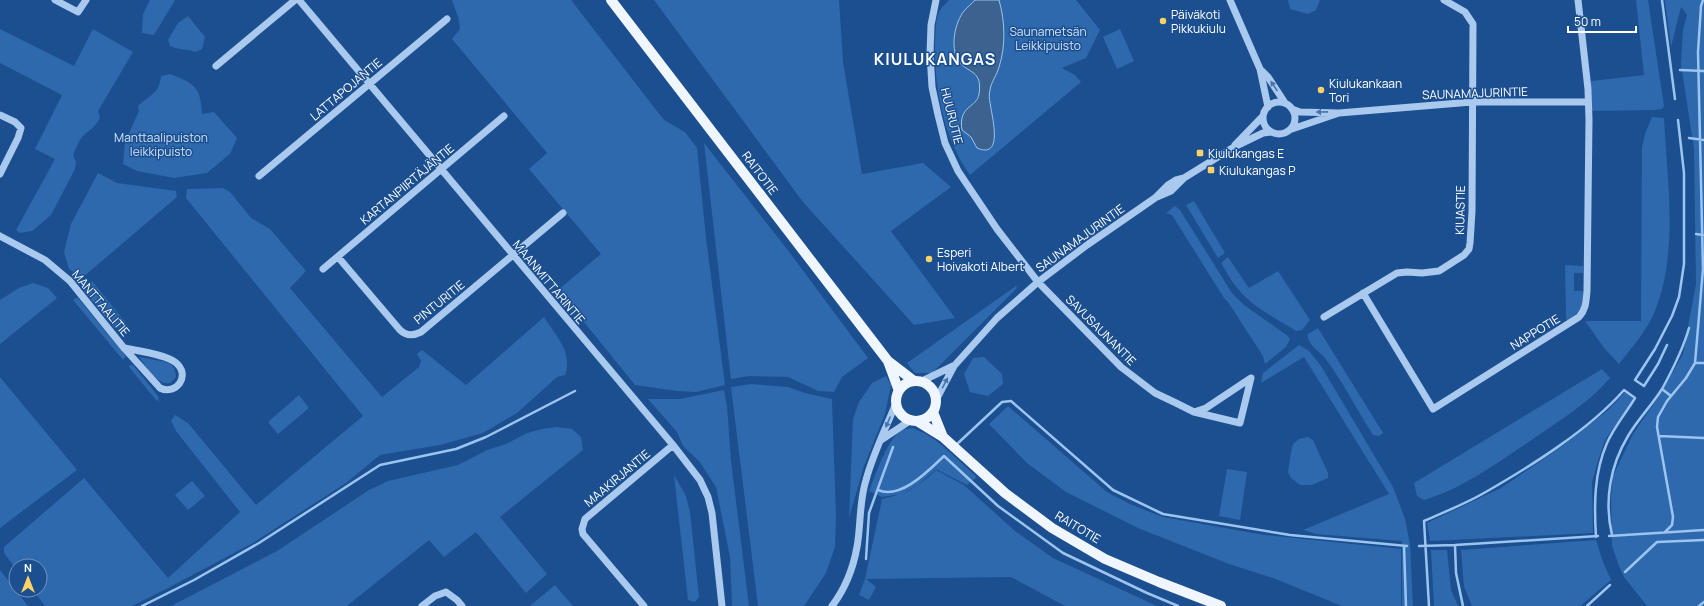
<svg xmlns="http://www.w3.org/2000/svg" width="1704" height="606" viewBox="0 0 1704 606" font-family="Manrope,sans-serif">
	<style>
		.green { fill: #2e69ad }
		.water { fill: #3c6290; stroke: #9cc4f0 }
		.lines { fill: none; stroke-linecap: round; stroke-linejoin: round }
		.stream { stroke: #9cc4f0; stroke-width: 2.5 }
		.minor { stroke: #a9c9ee; stroke-width: 7 }
		.major { stroke: #f0f6ff; stroke-width: 10 }
		.oneway { fill: #4674ac }
		.poi-dot { fill: #ffd166; stroke: #1b4f8f; stroke-width: 1.5 }
		.labels { text-anchor: middle; dominant-baseline: central; stroke-width: 3; stroke-linejoin: round; paint-order: stroke }
		.poi-label { font-size: 12px; fill: #fff; stroke: #1b4f8f; text-anchor: start }
		.park-label { font-size: 12px; fill: #cfe3fa; stroke: #1b4f8f }
		.street-label { font-size: 12px; fill: #fff; stroke: #1b4f8f }
		.district-label { font-size: 16px; font-weight: bold; letter-spacing: 1px; fill: #fff; stroke: #1b4f8f }
	</style>
	<rect width="100%" height="100%" fill="#1b4f8f"/>
	<path class="green" d="M150 0H175L154 35 142 33 143 14Z
		M452 0H571L664 120 685 132 697 148 706 238 725 385 696 392 677 391 635 385 558 290 601 254 529 169 547 153 452 39 460 29 459 20Z
		M654 0H839L843 62 862 174 923 163 951 187 891 231 955 318 914 325 803 202Z
		M949 0H1076L1100 30 1086 58 1062 68 1075 75 1081 82 970 175C943 137 934 86 935 40 936 31 935 21 939 12 941 8 945 4 949 0Z
		M1288 0H1320L1316 10 1308 14 1290 9Z
		M1636 0H1648L1664 106 1662 109 1653 110 1592 111 1591 81 1644 75Z
		M1665 0H1704V606H1647L1624 577 1619 566 1612 546 1611 496 1613 476 1633 434 1661 393 1683 354 1696 284 1694 149 1681 64 1683 30 1687 15 1681 7 1671 47Z
		M188 16 205 37 202 49 196 52C187 49 179 50 170 46L168 40 178 23Z
		M0 29 74 66 93 29 133 52 98 111 100 118C93 130 90 129 82 137 78 142 76 149 73 155L76 162 75 169 51 215 32 231 20 233 16 230 55 159 35 149 62 95 0 63Z
		M1120 29 1134 61 1117 69 1103 37Z
		M170 74C194 83 201 87 202 114L214 112 237 138 230 154 207 173 174 178 137 171 123 164 125 142 139 111 138 106C150 94 159 95 161 76Z
		M1652 117 1664 118C1667 181 1679 250 1655 311 1647 331 1632 347 1619 364L1605 349 1585 321H1641L1642 147 1645 134Z
		M704 143 790 253 868 358 842 377 834 392 818 391 788 377 749 376 731 379Z
		M98 173 117 183 176 191 177 197 82 278 69 269 64 252 71 224Z
		M223 188 230 192 251 218 270 229 306 271 290 288 382 397 419 367 421 361 417 354 422 350 466 385 544 317C556 336 573 352 565 375L557 377 517 413 483 433 440 445 380 455 346 483 253 543 168 588 132 606H45L33 590H40V566H16V569L4 553V547L84 478 168 578 240 512 176 431 171 421 175 415 188 423 256 505 363 416 186 198 187 189Z
		M1194 201 1225 253 1218 258 1186 205Z
		M1175 206 1180 210 1232 293 1244 305 1288 336 1290 339 1286 347 1265 364 1263 356 1228 302 1224 298 1172 215 1166 213Z
		M1228 257 1249 288 1278 271 1310 320 1302 330 1296 331C1277 319 1252 307 1238 289 1231 281 1226 271 1221 263Z
		M1565 265 1583 266V273H1574V291H1583C1583 307 1581 312 1567 321L1566 317Z
		M92 281 126 323 119 328 115 329 83 290Z
		M33 283 48 288 57 298 0 344V300L19 288Z
		M1016 286 1017 288 932 373H915L907 363Z
		M76 298H78L126 356 123 360 73 300Z
		M1318 328 1383 433 1379 436 1373 435C1357 410 1343 382 1325 358 1319 351 1306 343 1308 334Z
		M1299 345 1309 351 1321 366 1393 487 1405 519 1410 544 1413 606H1402V541L1399 523 1402 541 1316 534 1303 530 1389 494 1304 357 1261 383 1263 373Z
		M139 357 166 362 172 365 175 370 176 377 170 383C157 386 146 366 139 357Z
		M984 357 1002 374 1003 384 988 396 970 392 964 374 973 358Z
		M130 365H133L158 396 159 401 156 400 129 367Z
		M1602 369 1610 378C1589 403 1560 420 1533 439 1498 462 1464 488 1424 500L1417 496 1414 483Z
		M886 376 891 385 885 414 864 466 849 518 853 419 859 402 872 383Z
		M0 377 77 470 0 528Z
		M751 384 788 387 805 393 832 399 836 516 835 547 826 573 804 606H758L731 387Z
		M724 390 727 406 731 461 749 606H732L730 557 716 487 699 461 683 446 677 432 648 399H680Z
		M1625 392 1633 399 1605 440 1598 461 1592 482 1593 533 1430 541 1427 523 1501 488 1561 447 1607 411Z
		M299 395 309 408 278 434 268 422Z
		M1008 406 1107 492 1132 505 1163 517 1264 535 1401 549V606H1342L1273 578 1229 564 1138 528 1066 492 1027 463 989 424Z
		M557 427 572 429 581 437 583 450 500 517 547 574 526 593 476 532 444 557 429 540 347 606H171L277 551 369 490 388 481 458 465 487 450 506 444 527 433 542 429Z
		M912 428C937 436 957 460 977 477L967 485 936 469 918 485 901 494 882 497 869 491C875 476 888 436 903 430 905 429 909 429 912 428Z
		M1308 437 1313 440 1328 473V478L1312 485H1300L1291 478 1288 472 1291 452 1293 444 1299 439Z
		M1227 469 1247 472 1240 520 1219 516Z
		M936 470 964 485 1015 531 1053 558 1157 606H1065L1011 577 866 579 876 587 869 600 859 595 865 579 882 499C908 493 917 488 936 470Z
		M674 475 686 496 690 512 699 597 695 602 688 600Z
		M192 481 205 496 188 510 175 495Z
		M1596 540 1603 562 1611 580 1580 606H1472L1464 587 1461 550Z
		M1431 550H1447L1451 590 1458 606H1434Z
		M0 570 28 606H0Z
		M555 585 573 606H530Z"/>
	<path class="water" d="M975 0H999C1005 21 1006 46 999 67 997 75 991 82 990 90 989 94 989 99 990 102 991 114 1005 160 977 148L971 137 962 130C958 105 977 108 979 94 983 69 967 74 958 60 950 47 955 22 964 11 967 7 972 4 975 0Z"/>
	<g class="lines">
		<path class="stream" d="M1662 0 1675 99
			M1680 70 1704 71
			M1689 138 1704 140
			M1696 234 1703 235
			M1667 345 1658 364 1644 386 1635 380 1655 349 1672 316 1679 297 1684 264V173L1678 120
			M1695 363H1704
			M1662 389 1671 396
			M1659 436 1704 438
			M956 445 1002 402 1011 401 1113 490 1163 514 1290 535 1407 546
			M878 490C901 500 929 470 944 456L998 506 1063 553 1147 593 1178 606
			M1665 532 1672 525 1673 517 1657 427 1658 417 1667 401 1686 378 1695 363 1703 269 1698 52 1701 6 1703 0
			M1612 535C1604 501 1610 466 1628 436 1638 419 1652 405 1662 389 1673 369 1683 349 1689 328
			M1609 536 1704 530
			M1455 545 1456 573 1463 606
			M1404 546 1406 606
			M1419 546 1455 545 1598 536
			M866 559 869 513 893 447
			M1625 572 1657 542 1704 540
			M142 606 194 580 259 543 380 465 456 449 486 437 575 391
			M1429 606 1424 521C1444 512 1465 504 1484 493 1531 466 1589 430 1624 390L1635 398C1626 413 1614 427 1607 443 1594 473 1594 504 1596 537
			M1587 606 1610 585
			M1699 606 1704 602"/>
		<path class="minor" d="M55 0 78 12 86 0
			M299 0 673 445 700 480 708 497 712 513 722 606
			M936 0 931 25 930 54 932 87 938 115 945 143 958 171 997 229 1038 282 1121 367 1155 393 1176 403 1194 412 1240 423 1251 378 1206 408 1194 412
			M1230 0 1260 69 1268 107
			M216 66 295 0
			M1260 69 1268 77 1285 103
			M1263 118a16 16 0 1 1 32 0a16 16 0 1 1-32 0Z
			M1339 113 1472 102H1588
			M0 115 15 122 21 128 18 138 0 174
			M1292 129 1339 113 1300 112 1292 109
			M1235 145 1263 116
			M259 176 447 19
			M1157 197 1171 191 1184 178
			M0 236 45 260 70 281 124 348 160 388C176 396 192 375 175 362 164 354 138 351 124 348
			M338 257 400 330C406 336 413 336 421 332L563 213
			M323 269 504 116
			M1363 293 1433 409 1579 317C1586 309 1586 302 1587 291L1589 120 1588 89 1578 0
			M1324 317 1397 273 1407 272 1422 273 1439 271 1464 255 1469 249 1470 243 1472 211 1473 24 1465 12 1444 0
			M920 382 953 366
			M936 400 954 366 997 318 1038 282 1087 245 1155 198 1168 185 1176 180 1184 178 1234 147 1263 133 1271 132
			M881 440 911 420
			M422 606 435 596 446 592 457 600 462 606
			M644 606 583 534 582 529 585 519 673 445
			M832 606C845 589 853 569 857 547 861 525 859 502 866 480 873 454 886 428 896 403"/>
		<path class="major" d="M611 0 888 361 914 381
			M888 361 899 391
			M896 401a20 20 0 1 1 40 0a20 20 0 1 1-40 0Z
			M933 412 943 437
			M917 421 943 437 1005 493 1052 528 1105 559 1159 582 1221 606"/>
	</g>
	<defs><path id="oneway-solid" d="M-6-.8H1V-3.2L6.5 0L1 3.2V.8H-6Z"/></defs>
	<g class="oneway">
		<use href="#oneway-solid" transform="translate(1274 86) rotate(-124)"/>
		<use href="#oneway-solid" transform="translate(1322 112) rotate(179)"/>
		<use href="#oneway-solid" transform="translate(945 383) rotate(-62)"/>
		<use href="#oneway-solid" transform="translate(888 422) rotate(113)"/>
	</g>
	<g class="poi-dot">
		<circle cx="1163" cy="21" r="4"/>
		<circle cx="1321" cy="90" r="4"/>
		<rect x="1196" y="149" width="8" height="8" rx="2"/>
		<rect x="1207" y="166" width="8" height="8" rx="2"/>
		<circle cx="929" cy="259" r="4"/>
	</g>
	<g class="labels">
		<g class="poi-label">
			<text x="1171" y="14">Päiväkoti<tspan x="1171" dy="14">Pikkukiulu</tspan></text>
			<text x="1329" y="83">Kiulukankaan<tspan x="1329" dy="14">Tori</tspan></text>
			<text x="1208" y="153">Kiulukangas E</text>
			<text x="1219" y="170">Kiulukangas P</text>
			<text x="937" y="252">Esperi<tspan x="937" dy="14">Hoivakoti Albert</tspan></text>
		</g>
		<g class="park-label">
			<text x="1048" y="31">Saunametsän<tspan x="1048" dy="14">Leikkipuisto</tspan></text>
			<text x="161" y="137">Manttaalipuiston<tspan x="161" dy="14">leikkipuisto</tspan></text>
		</g>
		<g class="street-label">
			<text transform="translate(346 89) rotate(-40)">LATTAPOJANTIE</text>
			<text transform="translate(1475 93) rotate(-2)">SAUNAMAJURINTIE</text>
			<text transform="translate(952 116) rotate(76)">HUURUTIE</text>
			<text transform="translate(760 173) rotate(53)">RAITOTIE</text>
			<text transform="translate(407 184) rotate(-40)">KARTANPIIRTÄJÄNTIE</text>
			<text transform="translate(1460 210) rotate(-89)">KIUASTIE</text>
			<text transform="translate(1080 238) rotate(-36)">SAUNAMAJURINTIE</text>
			<text transform="translate(549 282) rotate(50)">MAANMITTARINTIE</text>
			<text transform="translate(439 302) rotate(-39)">PINTURITIE</text>
			<text transform="translate(101 303) rotate(50)">MANTTAALITIE</text>
			<text transform="translate(1101 330) rotate(45)">SAVUSAUNANTIE</text>
			<text transform="translate(1535 332) rotate(-32)">NAPPOTIE</text>
			<text transform="translate(617 478) rotate(-40)">MAAKIRJANTIE</text>
			<text transform="translate(1078 527) rotate(31)">RAITOTIE</text>
		</g>
		<g class="district-label">
			<text x="935" y="59">KIULUKANGAS</text>
		</g>
	</g>
	<g transform="translate(28 578)"><circle r="19" fill="#1b4f8f" stroke="#7695bc"/>
	<path d="M0-3L7 15L0 10L-7 15Z" fill="#ffd166"/>
	<text y="-6" font-size="11" font-weight="bold" text-anchor="middle" fill="#ffffff">N</text>
	</g>
	<path d="M1568 26v6h68v-6" fill="none" stroke="#ffffff" stroke-width="2"/>
	<text x="1574" y="26" font-size="12" fill="#ffffff" stroke="#1b4f8f" stroke-width="3" paint-order="stroke">50 m</text>
</svg>
